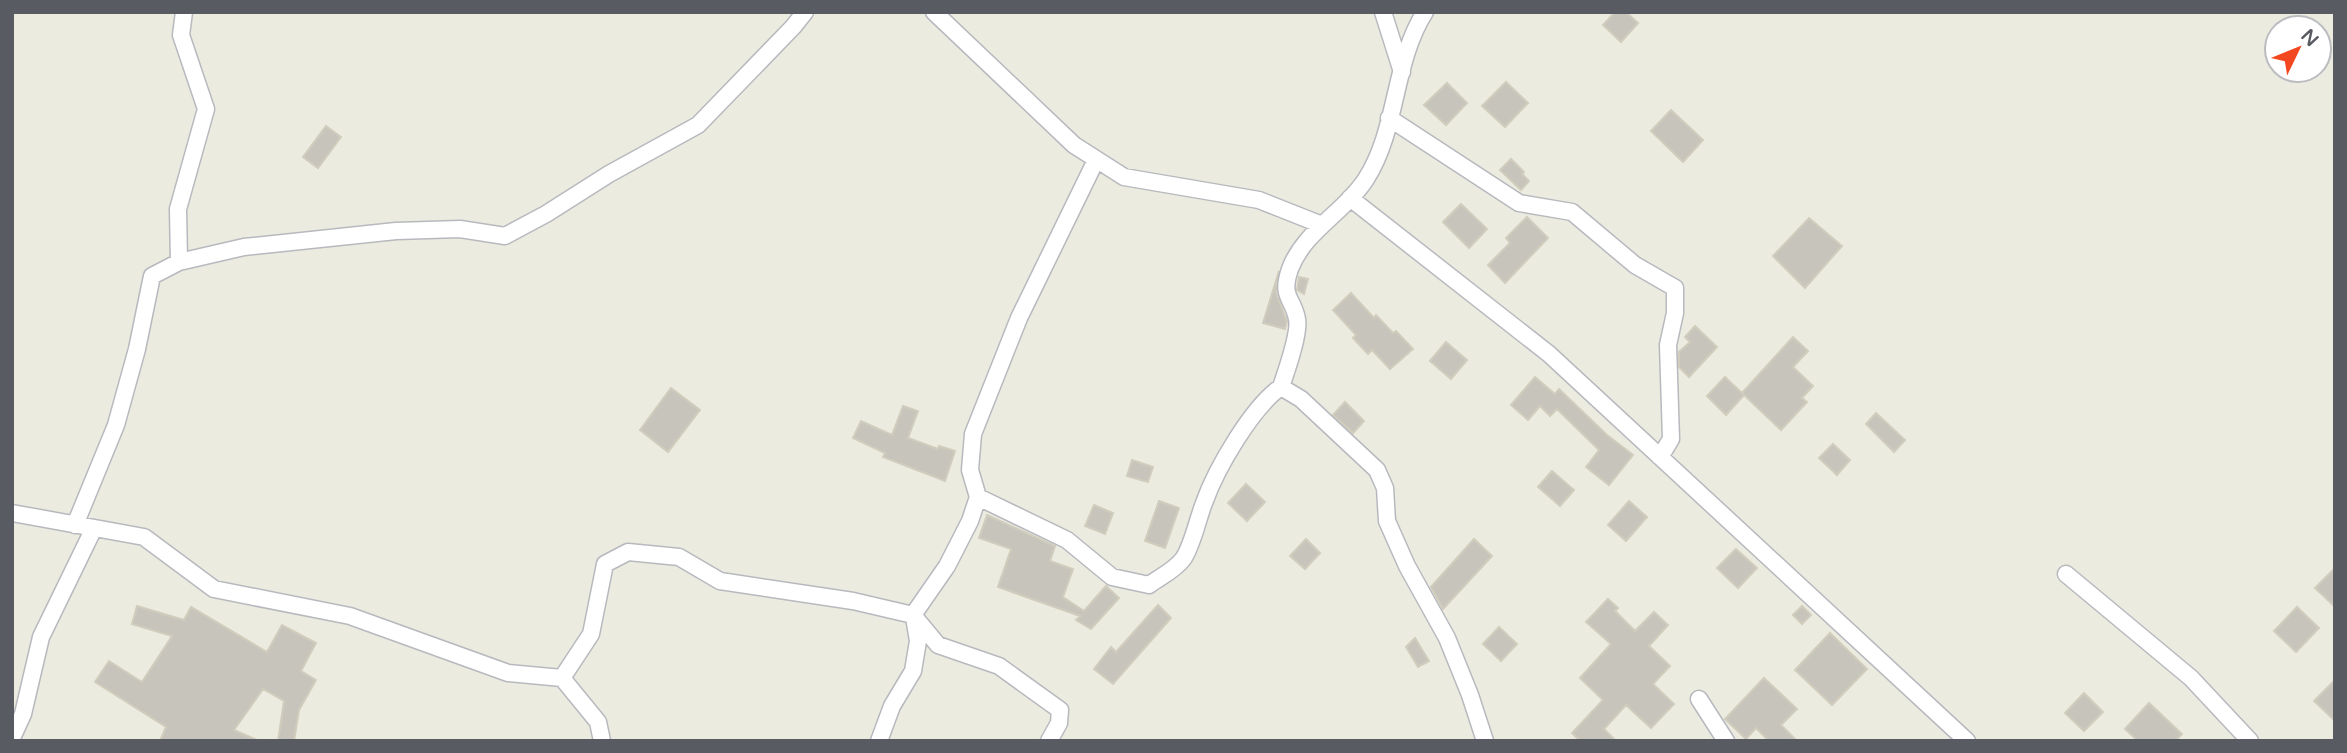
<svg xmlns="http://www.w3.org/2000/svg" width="2347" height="753" viewBox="0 0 2347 753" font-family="'Varela Round',sans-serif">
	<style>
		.building { fill: #c7c4bc; stroke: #d1cdbd; stroke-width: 2 }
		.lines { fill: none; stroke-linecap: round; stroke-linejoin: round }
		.street-casing { stroke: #b7b9bf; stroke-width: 19 }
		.street { stroke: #fff; stroke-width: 16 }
	</style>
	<rect width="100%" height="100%" fill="#ecebdf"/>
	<path class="building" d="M1615 12H1626L1638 23 1621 42 1603 25Z
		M1506 82 1528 103 1505 127 1482 106Z
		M1447 83 1467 103 1446 125 1424 105Z
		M1671 110 1703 140 1683 162 1651 131Z
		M326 126 341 137 318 168 303 157Z
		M1511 159 1524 172 1522 174 1529 181 1521 190 1500 170Z
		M1461 204 1487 229 1469 248 1443 222Z
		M1527 217 1548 238 1505 283 1488 265 1510 243 1506 238Z
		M1809 218 1842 246 1805 288 1773 256Z
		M1279 271 1276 293 1287 321 1285 329 1263 323Z
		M1299 277 1308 279 1304 294 1297 290Z
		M1351 293 1374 318 1376 315 1393 333 1396 331 1413 349 1390 369 1372 350 1368 354 1353 338 1356 335 1333 310Z
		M1695 326 1717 347 1689 377 1679 367V352L1690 342 1685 337Z
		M1793 337 1808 351 1793 367 1813 386 1802 398 1807 402 1781 430 1742 393Z
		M1446 342 1467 360 1451 379 1430 361Z
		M1535 377 1555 394 1559 389 1607 435 1633 455 1609 485 1586 467 1599 450 1557 409 1550 416 1540 406 1528 420 1511 405Z
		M1725 377 1744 395 1726 415 1707 396Z
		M671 388 700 410 668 452 640 430Z
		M1345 402 1364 421 1353 433 1333 415Z
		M903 406 918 411 908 438 938 449 939 446 955 451 945 481 883 457 885 453 853 438 861 421 892 435Z
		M1876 413 1905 440 1894 452 1866 424Z
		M1833 444 1850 460 1837 475 1819 458Z
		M1132 460 1153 467 1148 482 1127 476Z
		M1552 471 1574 490 1560 506 1538 487Z
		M1246 484 1265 502 1247 521 1228 503Z
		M1159 501 1179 508 1165 548 1145 541Z
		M1629 501 1647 517 1626 541 1608 525Z
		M1094 505 1113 513 1105 534 1085 526Z
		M987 515 1055 546 1050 561 1073 569 1063 597 1084 611 1106 586 1119 598 1091 629 1076 620 1080 616 998 587 1011 549 979 538Z
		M1306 539 1320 553 1305 569 1290 556Z
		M1474 539 1492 556 1443 609 1431 587Z
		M1736 549 1757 568 1738 588 1717 568Z
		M2335 568V607L2315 588Z
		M1608 599 1618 608 1615 611 1635 631 1654 612 1668 625 1649 646 1670 666 1653 684 1674 704 1651 728 1626 705 1604 729 1616 741H1580L1572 733 1603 700 1580 678 1611 644 1586 622Z
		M1158 605 1171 618 1113 684 1094 669 1111 647 1116 652Z
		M137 606 184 620 191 607 267 652 282 625 316 643 301 671 316 680 299 710 294 741H278L284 701 263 689 234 730 259 741H160L166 727 95 682 109 661 142 682 172 636 132 624Z
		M1802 606 1811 615 1802 624 1793 615Z
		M2297 607 2319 628 2296 652 2274 631Z
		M1499 627 1517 644 1501 661 1483 644Z
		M1830 633 1867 669 1832 705 1795 670Z
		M1415 638 1429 661 1418 667 1406 647Z
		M1764 678 1797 709 1781 725 1797 741H1769L1756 728 1746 739 1725 719Z
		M2335 680V721L2314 701Z
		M2084 693 2103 712 2084 731 2065 713Z
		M2149 703 2182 734 2175 741H2138L2125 729Z"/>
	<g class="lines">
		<g class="street-casing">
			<path id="street" d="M934 12 1074 145 1124 177 1259 200 1322 225
				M1383 12 1402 72
				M1389 118 1519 203 1572 212 1635 265 1675 288V313L1668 345 1671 439 1660 457
				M1350 198 1549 354 1967 741
				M179 262 178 209 206 109 181 35 184 12
				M1281 387 1301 399 1377 470 1385 488 1387 521 1407 566 1447 638 1470 695 1485 741
				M978 497 1067 540 1112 577 1149 585C1160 577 1175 570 1183 559 1192 547 1198 518 1204 503 1216 469 1252 407 1281 387 1286 372 1300 333 1297 319 1293 297 1280 298 1290 269 1304 231 1345 212 1366 179 1398 129 1393 62 1425 12
				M12 513 144 537 214 589 350 616 508 673 562 678 591 634 605 564 628 552 679 557 720 581 853 601 913 615 947 566 970 521 978 497 970 470 973 434 1019 318 1096 160
				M75 525 116 425 137 349 152 276 179 262 244 247 396 231 460 229 505 236 546 214 609 174 698 125 793 27 805 12
				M2066 574 2191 678 2250 741
				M913 615 938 645 999 666 1060 710 1059 723 1049 741
				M562 678 598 722 602 741
				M1699 699 1726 741
				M12 738 23 714 41 637 94 528
				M879 741 892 706 913 671 918 641 914 617"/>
		</g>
		<use href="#street" class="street"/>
	</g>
	<rect width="2347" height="753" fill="none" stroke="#585b61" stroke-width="28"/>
	<g transform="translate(2298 49) rotate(47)"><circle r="33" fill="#ffffff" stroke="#bcbdc0" stroke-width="2"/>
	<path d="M0-5L12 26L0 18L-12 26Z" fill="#f2471f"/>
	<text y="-10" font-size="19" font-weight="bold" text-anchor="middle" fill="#585b61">N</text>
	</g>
</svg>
